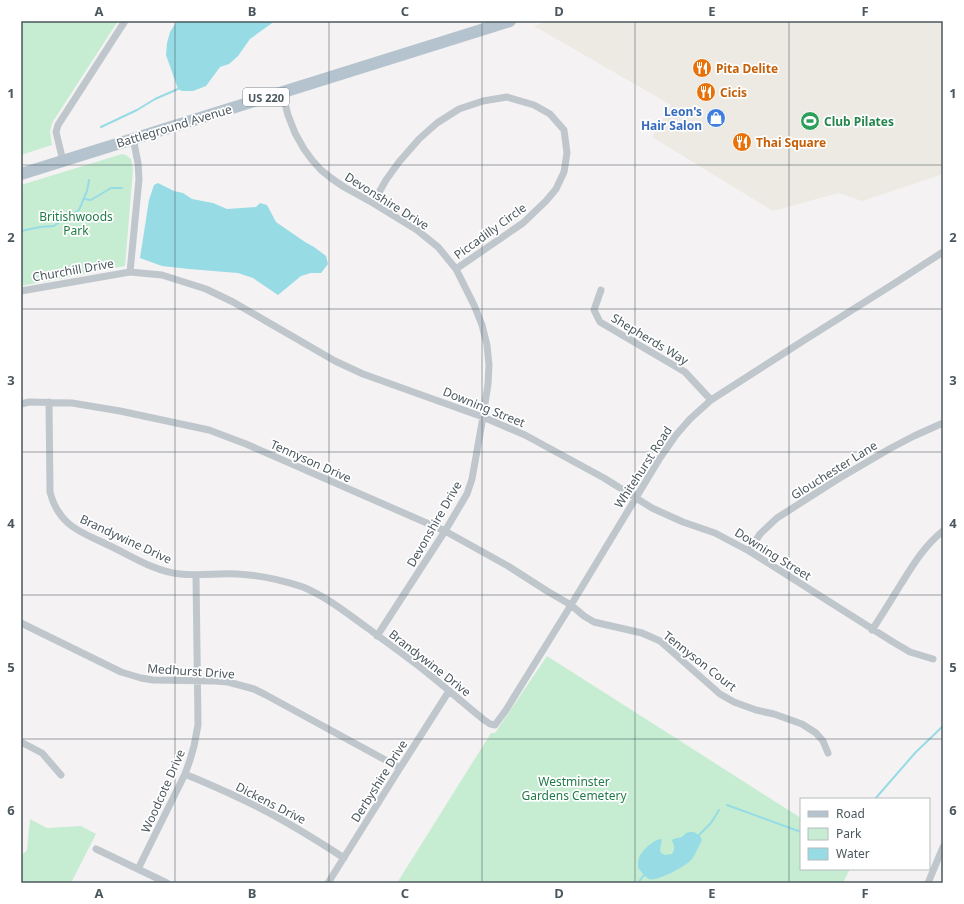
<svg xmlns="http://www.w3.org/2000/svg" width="964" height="904" viewBox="0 0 964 904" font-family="'Noto Sans',sans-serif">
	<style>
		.commercial { fill: #edeae3 }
		.green { fill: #c6edd2 }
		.water { fill: #97dbe5 }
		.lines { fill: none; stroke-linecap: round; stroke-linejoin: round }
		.stream { stroke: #97dbe5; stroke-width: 2 }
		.minor { stroke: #bfc7cd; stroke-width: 7 }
		.primary { stroke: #b5c3ce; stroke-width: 12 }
		.grid { fill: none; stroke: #4b575e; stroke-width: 1; stroke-opacity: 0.55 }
		.labels { text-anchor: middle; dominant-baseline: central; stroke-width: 3.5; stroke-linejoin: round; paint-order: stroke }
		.shield { fill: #fff; stroke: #81898e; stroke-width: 1 }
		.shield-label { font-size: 11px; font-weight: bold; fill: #4b575e }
		.food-label { font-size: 12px; font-weight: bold; fill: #c56008; stroke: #fff; text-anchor: start }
		.shop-label { font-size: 12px; font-weight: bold; fill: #366cbe; stroke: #fff; text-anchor: end }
		.leisure-label { font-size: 12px; font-weight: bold; fill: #27864d; stroke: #fff; text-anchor: start }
		.street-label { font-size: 12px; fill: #4b575e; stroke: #fff }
		.park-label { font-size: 12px; fill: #217b47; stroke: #fff }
		.neatline { fill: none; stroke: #4b575e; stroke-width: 1.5 }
		.grid-label { font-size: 13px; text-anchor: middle; font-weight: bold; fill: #4b575e }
	</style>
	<rect width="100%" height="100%" fill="#f4f2f3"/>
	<path class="commercial" d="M549 21H943V174L862 201 838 193 773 211 652 137 671 105 534 26Z"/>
	<path class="green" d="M21 21H118L52 123 50 132 52 145 21 155Z
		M122 154 126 155 131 159 133 170 125 266 21 286V185Z
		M547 656 801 818V869H850L843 883H397L491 733H495Z
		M30 819 47 828 81 826 96 834 71 883H21V856L27 850Z"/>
	<path class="water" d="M177 21H275L250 39 238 56 229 64 220 67 206 86 193 91H182L178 89 166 55 167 43 170 32Z
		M158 183 174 191 183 193 192 199 213 203 227 209 256 207 260 203 267 205 276 222 305 242 314 247 326 256 328 264 321 273H311L301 276 278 295 253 278 238 273 189 269 162 266 140 258 149 200 154 185Z
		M690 832H694L700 836 702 840C698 847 695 857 689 862 683 867 657 882 649 879 645 877 641 871 638 868 638 864 638 861 639 858 642 850 654 839 662 839L660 850 661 853 665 855 672 854C675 849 675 846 672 841L673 839 682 837 686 833Z"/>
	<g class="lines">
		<path class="stream" d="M101 127 137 110 155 99 178 89
			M84 199 91 200 111 188H122
			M21 231 40 227 54 226 65 218 79 210 87 191 89 180
			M875 799 915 753 943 726
			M727 805 801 832
			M698 836 711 823 719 810
			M638 883 643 876 647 874"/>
		<path class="minor" d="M282 92 288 115 295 133 304 149 312 160 321 170 331 178 344 187 373 203 417 230 438 247 456 269 474 305 482 325 487 345 489 365 488 384 483 417 472 479 467 494 445 531 377 636
			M63 161 56 132 58 125 125 21
			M373 203 386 180 399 162 419 139 437 123 459 109 483 101 507 97 534 105 550 114 564 130 567 153 564 172 556 189 546 201 523 223 456 269
			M130 272 139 179 138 163 133 138
			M601 290 594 310 600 322 685 372 711 400
			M21 291 130 272 162 275 206 289 233 302 335 361 363 374 483 417 525 435 604 478 652 508 683 522 715 533 749 551 893 642 910 652 933 659
			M49 402 50 492C53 504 58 514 68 523 79 533 94 538 108 545 130 555 155 572 180 574 199 576 218 573 237 574 259 575 282 580 303 587 327 597 348 614 369 629 382 639 395 648 408 658 434 677 458 699 483 719L490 724 495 725 506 710 571 605 660 458 676 435 690 419 711 400 806 339 895 283 943 252
			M21 404 29 402 72 403 120 411 209 430 246 444 445 531 508 566 547 591 571 605 584 616 594 622 642 633 660 641 720 694 734 702 756 710 774 714 802 724 816 733 823 741 828 753
			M749 551 760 534 777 518 838 479 891 448 914 436 943 423
			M21 623 121 672 141 678 153 680 215 681 228 682 254 689 266 695 400 768
			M872 630C882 615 891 600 901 584 913 565 925 545 943 531
			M21 742 42 753 61 775
			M185 774C201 781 218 788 235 796 273 813 309 835 344 858
			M96 849 167 883
			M138 869 185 774 190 760 194 746 198 725 196 575
			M328 883 400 768 449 691
			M928 883 943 847"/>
		<path class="primary" d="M21 174 510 21"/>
	</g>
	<path class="grid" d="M175 21V883M329 21V883M482 21V883M635 21V883M789 21V883M21 165H943M21 309H943M21 452H943M21 595H943M21 739H943"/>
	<defs>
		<g id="restaurant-disc" transform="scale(1)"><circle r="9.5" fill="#e8710a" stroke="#fff"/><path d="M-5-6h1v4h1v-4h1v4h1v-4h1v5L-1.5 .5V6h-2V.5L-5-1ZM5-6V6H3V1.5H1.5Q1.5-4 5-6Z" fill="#fff"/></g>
		<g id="shop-disc" transform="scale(1)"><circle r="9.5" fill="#3f7fe0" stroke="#fff"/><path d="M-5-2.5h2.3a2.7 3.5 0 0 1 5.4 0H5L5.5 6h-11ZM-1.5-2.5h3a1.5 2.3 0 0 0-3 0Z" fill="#fff"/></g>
		<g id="stadium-disc" transform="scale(1)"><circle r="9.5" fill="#2e9e5b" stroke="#fff"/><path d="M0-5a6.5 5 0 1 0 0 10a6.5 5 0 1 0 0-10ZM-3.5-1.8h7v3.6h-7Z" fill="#fff"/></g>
	</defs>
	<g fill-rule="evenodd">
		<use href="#restaurant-disc" x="702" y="68"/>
		<use href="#restaurant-disc" x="706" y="92"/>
		<use href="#shop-disc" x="716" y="118"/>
		<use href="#stadium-disc" x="810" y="121"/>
		<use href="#restaurant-disc" x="742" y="142"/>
	</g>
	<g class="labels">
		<rect class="shield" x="243" y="88" width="46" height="18" rx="3"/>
		<g class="shield-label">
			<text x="266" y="97">US 220</text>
		</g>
		<g class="food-label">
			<text x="716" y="68">Pita Delite</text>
			<text x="720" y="92">Cicis</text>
			<text x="756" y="142">Thai Square</text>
		</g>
		<g class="shop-label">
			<text x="702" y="111">Leon's<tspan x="702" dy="14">Hair Salon</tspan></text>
		</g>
		<g class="leisure-label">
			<text x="824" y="121">Club Pilates</text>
		</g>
		<g class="street-label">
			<text transform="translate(174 126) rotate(-17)">Battleground Avenue</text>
			<text transform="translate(387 201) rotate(32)">Devonshire Drive</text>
			<text transform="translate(490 231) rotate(-36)">Piccadilly Circle</text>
			<text transform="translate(73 270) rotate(-10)">Churchill Drive</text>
			<text transform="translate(650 339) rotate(31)">Shepherds Way</text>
			<text transform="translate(484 407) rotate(22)">Downing Street</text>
			<text transform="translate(311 461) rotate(24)">Tennyson Drive</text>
			<text transform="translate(643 467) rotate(-57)">Whitehurst Road</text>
			<text transform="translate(834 470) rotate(-32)">Glouchester Lane</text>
			<text transform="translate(434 524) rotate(-60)">Devonshire Drive</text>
			<text transform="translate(126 539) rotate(25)">Brandywine Drive</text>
			<text transform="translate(773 554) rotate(32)">Downing Street</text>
			<text transform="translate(700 661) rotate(38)">Tennyson Court</text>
			<text transform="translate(430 663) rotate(38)">Brandywine Drive</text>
			<text transform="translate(191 671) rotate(4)">Medhurst Drive</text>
			<text transform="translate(379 781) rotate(-58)">Derbyshire Drive</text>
			<text transform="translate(163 791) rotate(-66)">Woodcote Drive</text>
			<text transform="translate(271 803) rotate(27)">Dickens Drive</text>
		</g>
		<g class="park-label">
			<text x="76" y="216">Britishwoods<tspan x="76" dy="14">Park</tspan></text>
			<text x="574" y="781">Westminster<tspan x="574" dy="14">Gardens Cemetery</tspan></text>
		</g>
	</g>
	<rect width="964" height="904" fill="none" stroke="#ffffff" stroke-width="44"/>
	<rect x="800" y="798" width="130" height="72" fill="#ffffff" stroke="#b7bcbf"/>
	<rect x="808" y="811" width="20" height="6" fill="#b5c3ce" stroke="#b7bcbf"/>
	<text x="836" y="818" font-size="12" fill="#4b575e">Road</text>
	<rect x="808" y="828" width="20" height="12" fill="#c6edd2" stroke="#b7bcbf"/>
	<text x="836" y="838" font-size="12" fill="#4b575e">Park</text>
	<rect x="808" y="848" width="20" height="12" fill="#97dbe5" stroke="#b7bcbf"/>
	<text x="836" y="858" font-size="12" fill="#4b575e">Water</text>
	<rect x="22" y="22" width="920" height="860" class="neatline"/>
	<g class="grid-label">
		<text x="99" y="16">A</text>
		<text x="252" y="16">B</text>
		<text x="405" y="16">C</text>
		<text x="559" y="16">D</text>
		<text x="712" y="16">E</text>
		<text x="865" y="16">F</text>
		<text x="11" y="98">1</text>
		<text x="953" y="98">1</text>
		<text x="11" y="242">2</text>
		<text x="953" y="242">2</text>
		<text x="11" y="385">3</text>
		<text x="953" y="385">3</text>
		<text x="11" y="528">4</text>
		<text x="953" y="528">4</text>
		<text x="11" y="672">5</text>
		<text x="953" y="672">5</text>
		<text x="11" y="815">6</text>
		<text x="953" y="815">6</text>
		<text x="99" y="898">A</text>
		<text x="252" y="898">B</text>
		<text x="405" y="898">C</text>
		<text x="559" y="898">D</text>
		<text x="712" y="898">E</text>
		<text x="865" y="898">F</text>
	</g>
</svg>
